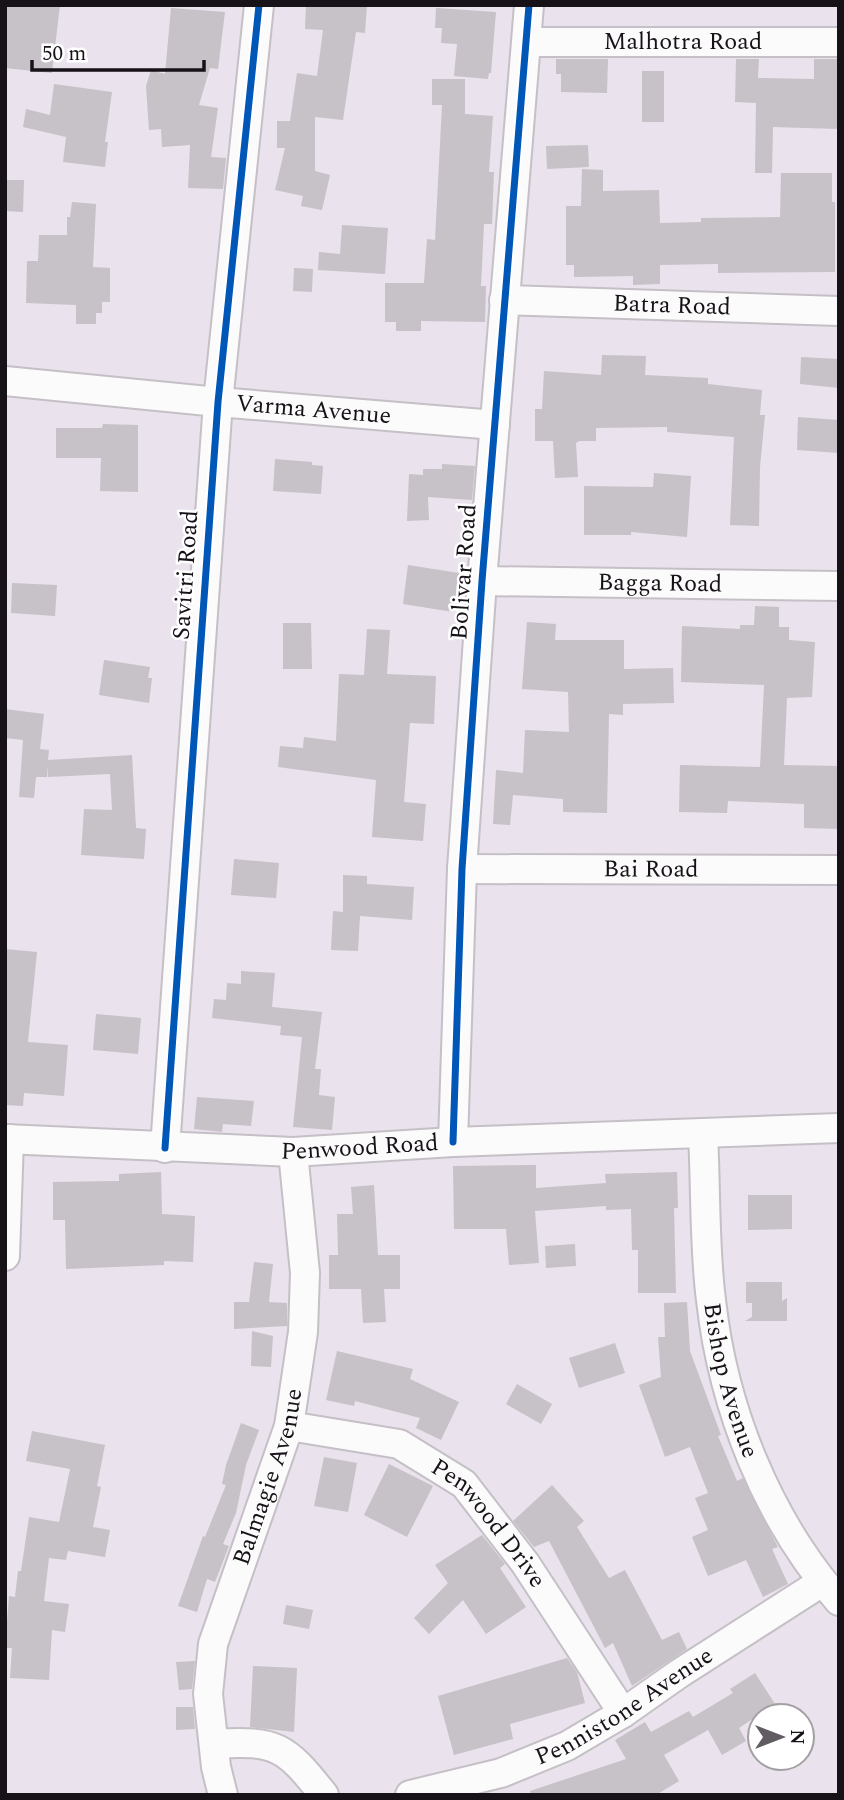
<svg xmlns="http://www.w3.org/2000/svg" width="844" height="1800" viewBox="0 0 844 1800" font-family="Spectral,serif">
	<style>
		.building { fill: #c7c1c8 }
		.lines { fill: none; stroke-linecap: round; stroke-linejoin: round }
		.minor-casing { stroke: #c5bfc6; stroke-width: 32 }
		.minor { stroke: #fcfbfc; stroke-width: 28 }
		.cycleway-casing { stroke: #fff; stroke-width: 11 }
		.cycleway { stroke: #0057b8; stroke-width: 7 }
		.labels { text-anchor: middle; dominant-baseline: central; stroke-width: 5; stroke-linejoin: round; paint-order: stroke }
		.street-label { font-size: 24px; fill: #171218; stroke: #fff }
	</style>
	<rect width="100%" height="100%" fill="#eae2ec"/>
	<path class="building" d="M5 5H60L52 73 5 68Z
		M306 5H367L365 33 356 32 343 120 315 117V171L330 175 322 210 301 206 303 196 275 190 285 148H277V121H290L297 73 317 76 323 30 305 29Z
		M171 8 225 12 218 69 210 68 199 105 218 108 211 157 226 158 223 189 188 188 190 145 162 147 161 129 149 130 146 86 151 70 165 74Z
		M436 8 496 12 491 73H489L488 79 454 76 457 44 441 43 442 28H435Z
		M556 59H608L607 93 561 92V74H556Z
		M736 59H759L758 78 814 79V59H839V129L773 127 772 173H755L756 103 735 102Z
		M642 71H664V122H642Z
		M432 79H465V114L493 116 489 172H494L492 224H484L481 286H486L485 322 421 321V331H396V322H385V283H424L427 239 435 240 442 105H432Z
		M54 84 112 92 105 142H108L105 167 63 162 66 137 23 127 26 109 50 115Z
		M588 145 589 167 547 169 546 146Z
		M582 169 603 170V191L659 190 660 223 701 222V218L780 217 781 173H832V202H835V272L718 273V264L660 265V284L633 285V276L574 277V265H566V206H581Z
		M5 180H24L23 212 5 211Z
		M72 202 96 204 93 267 110 268V302H102V313H96V324H76V305L26 303 27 261H38L39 235H67V217H70Z
		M342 225 388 228 385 274 318 270 319 252 340 254Z
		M294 268 313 269 312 292 293 291Z
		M602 355 646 356 645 375 708 378V384L762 390 760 415H765L760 467 759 526 730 525 734 437 667 432V427L596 428V441H579L576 443 578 477 555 478 553 441H535V409H542L544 371 601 375Z
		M801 357 839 359V388L800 384Z
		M798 417 839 420V453L797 450Z
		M103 424 138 425V492L100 491 101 458H56V428H102Z
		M275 459 312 462V465L323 466 321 494 273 491Z
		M442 464 475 466 472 500 428 497 429 520 407 521 409 474 423 475V469H442Z
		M654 473 691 476 687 537 631 532V535H584V486L653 487Z
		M408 565 459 573 453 612 403 604Z
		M12 583 57 585 55 616 11 613Z
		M755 606 779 607V627H789V640L815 642 812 697 787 698 784 765 839 766V829L804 828V804L728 801 727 813 679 812 680 765 760 767 764 685 681 682 682 626 740 629V625H754Z
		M527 622 556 624 555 640H624V669L673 668 674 703 623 704V715L609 714 607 813 563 812V799L513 795 510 825 493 824 496 770 523 773 525 730 569 732 568 692 522 689Z
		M283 623H311L312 669H283Z
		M367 629 390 630 387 674 436 676 434 724 410 723 404 802 426 804 423 841 372 837 376 780 278 767 280 746 303 748 304 737 336 741 339 674 364 675Z
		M104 660 150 667 148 678H152L149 703 99 695Z
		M5 709 44 714 40 749 49 750 48 760 132 755 136 828 146 829 144 859 81 855 84 809 112 810 110 774 48 777V765L47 777H36L34 798 19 797 23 740 5 738Z
		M234 859 279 863 276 898 231 895Z
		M343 875 367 876V884L414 887 412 920 360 916 358 951 331 950 333 911 343 912Z
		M5 949 37 952 28 1042 68 1045 64 1096 24 1093 23 1106 5 1105Z
		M241 971 275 973 272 1007 322 1012 315 1069H321L319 1095 335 1097 332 1130 293 1127 302 1037 280 1035 281 1026 212 1018 214 999 226 1000 227 983 241 984Z
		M96 1014 141 1018 138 1054 93 1050Z
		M197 1097 254 1101 251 1126 223 1124 222 1132 194 1129Z
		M536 1165V1188L606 1183 605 1174 677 1172 678 1208H674L676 1293H638V1250H632L631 1209 606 1210V1206L535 1211 539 1263 509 1265 506 1229H454L453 1166Z
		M161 1172 162 1214 195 1216 193 1262 164 1261V1265L66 1269 65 1220H53V1182L119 1181V1174Z
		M374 1185 378 1255H400V1289H384L386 1322 363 1323 361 1289H329V1255H338L337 1214H353L351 1187Z
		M748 1195H792V1229L748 1230Z
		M575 1244 576 1266 546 1268 545 1246Z
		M254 1262 273 1264 269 1302 287 1303V1326L234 1329V1302H249Z
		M746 1282H782V1301L787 1298V1321H745L752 1317V1303H746Z
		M687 1302 690 1351 721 1435 718 1436 737 1481 743 1478 778 1547 772 1549 788 1584 763 1597 746 1560 708 1576 692 1537 708 1530 695 1498 708 1493 690 1447 665 1457 639 1385 661 1377 658 1337H665L664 1303Z
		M252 1331 273 1336 271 1367 251 1366Z
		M615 1343 625 1373 579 1388 569 1358Z
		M337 1351 413 1369 410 1379 459 1402 441 1440 416 1428 420 1418 355 1401 354 1406 326 1400Z
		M517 1384 552 1404 541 1424 506 1404Z
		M241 1423 259 1430 246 1465 236 1513 223 1544 229 1546 215 1582 207 1579 197 1612 178 1606 203 1536 205 1537 226 1485 222 1484 226 1465Z
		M32 1431 105 1445 97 1486 101 1487 93 1527 110 1530 105 1557 68 1551 66 1560 49 1558 44 1601 69 1604 65 1632 52 1630 49 1680 10 1678 12 1648H5L9 1596 15 1597 18 1571H21L29 1517 59 1522 70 1469 26 1461Z
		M324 1457 357 1463 348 1512 314 1506Z
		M389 1464 433 1486 407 1537 364 1515Z
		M552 1485 584 1521 577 1527 609 1578 625 1570 662 1640 679 1632 687 1649 632 1686 613 1643 605 1648 549 1541 534 1547 513 1521Z
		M482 1535 505 1564 500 1568 526 1607 486 1634 463 1600 429 1634 414 1618 448 1583 435 1565Z
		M286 1605 313 1610 309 1629 283 1624Z
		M567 1658 577 1672 585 1703 510 1724 513 1739 454 1755 438 1696Z
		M195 1661 192 1689 179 1690 176 1662Z
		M253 1666 297 1668 294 1732 250 1727Z
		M755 1673 775 1704 739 1728 746 1741 722 1755 708 1730 664 1755 679 1781 656 1795H531L530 1791 626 1759 615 1740 645 1722 651 1732 689 1711 693 1717 733 1693 730 1689Z
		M176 1707H193L195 1729 176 1730Z"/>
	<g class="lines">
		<g class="minor-casing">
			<g id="minor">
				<path id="s1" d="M527 42H839"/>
				<path id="s2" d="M504 300 839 311"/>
				<path id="s3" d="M5 381 218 402 495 425"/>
				<path id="s4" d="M482 581 839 586"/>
				<path id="s5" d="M462 869 839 870"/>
				<path id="s6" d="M703 1135C706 1190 704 1246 711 1300 723 1408 767 1519 839 1601"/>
				<path id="s7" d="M5 1139 293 1152 453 1142 839 1128"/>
				<path d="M453 1142 462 869 482 581 529 5"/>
				<path d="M165 1148 218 402 259 5"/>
				<path d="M5 1256 9 1139"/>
				<path id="s8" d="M289 1426 399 1444 464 1484 525 1563 623 1713"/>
				<path d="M214 1744C277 1740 285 1746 324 1795"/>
				<path id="s9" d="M223 1795 216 1767 208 1694 213 1644 289 1426 303 1332 305 1273 293 1152"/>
				<path id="s10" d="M410 1795 501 1773 567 1746 623 1713 680 1673 822 1582"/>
			</g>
		</g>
		<use href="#minor" class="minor"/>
		<g class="cycleway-casing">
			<path id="cycleway" d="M453 1142 462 869 482 581 529 5
				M165 1148 218 402 259 5"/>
		</g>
		<use href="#cycleway" class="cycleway"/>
	</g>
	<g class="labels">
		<g class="street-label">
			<text stroke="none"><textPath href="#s1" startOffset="156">Malhotra Road</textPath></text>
			<text stroke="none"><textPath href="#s2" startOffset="168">Batra Road</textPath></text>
			<text stroke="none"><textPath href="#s3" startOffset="310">Varma Avenue</textPath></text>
			<text transform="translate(464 572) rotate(-86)">Bolivar Road</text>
			<text transform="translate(186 575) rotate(-86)">Savitri Road</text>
			<text stroke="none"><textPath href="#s4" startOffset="178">Bagga Road</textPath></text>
			<text stroke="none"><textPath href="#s5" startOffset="189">Bai Road</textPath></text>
			<text stroke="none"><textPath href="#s7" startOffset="355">Penwood Road</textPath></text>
			<text stroke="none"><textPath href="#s6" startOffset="248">Bishop Avenue</textPath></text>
			<text stroke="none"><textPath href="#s9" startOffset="329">Balmagie Avenue</textPath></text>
			<text stroke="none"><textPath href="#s8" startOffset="233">Penwood Drive</textPath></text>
			<text stroke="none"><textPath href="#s10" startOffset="234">Pennistone Avenue</textPath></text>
		</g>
	</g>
	<rect width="844" height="1800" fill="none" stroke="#171218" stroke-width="14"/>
	<g transform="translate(781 1737) rotate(90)"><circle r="33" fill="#ffffff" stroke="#a2a0a3" stroke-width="2"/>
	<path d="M0-5L12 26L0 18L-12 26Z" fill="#615b62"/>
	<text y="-10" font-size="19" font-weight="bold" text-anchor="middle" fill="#171218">N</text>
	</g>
	<path d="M32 60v10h172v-10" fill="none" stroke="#171218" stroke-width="3.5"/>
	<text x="42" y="60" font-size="21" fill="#171218" stroke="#ffffff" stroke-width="5" paint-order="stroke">50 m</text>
</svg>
